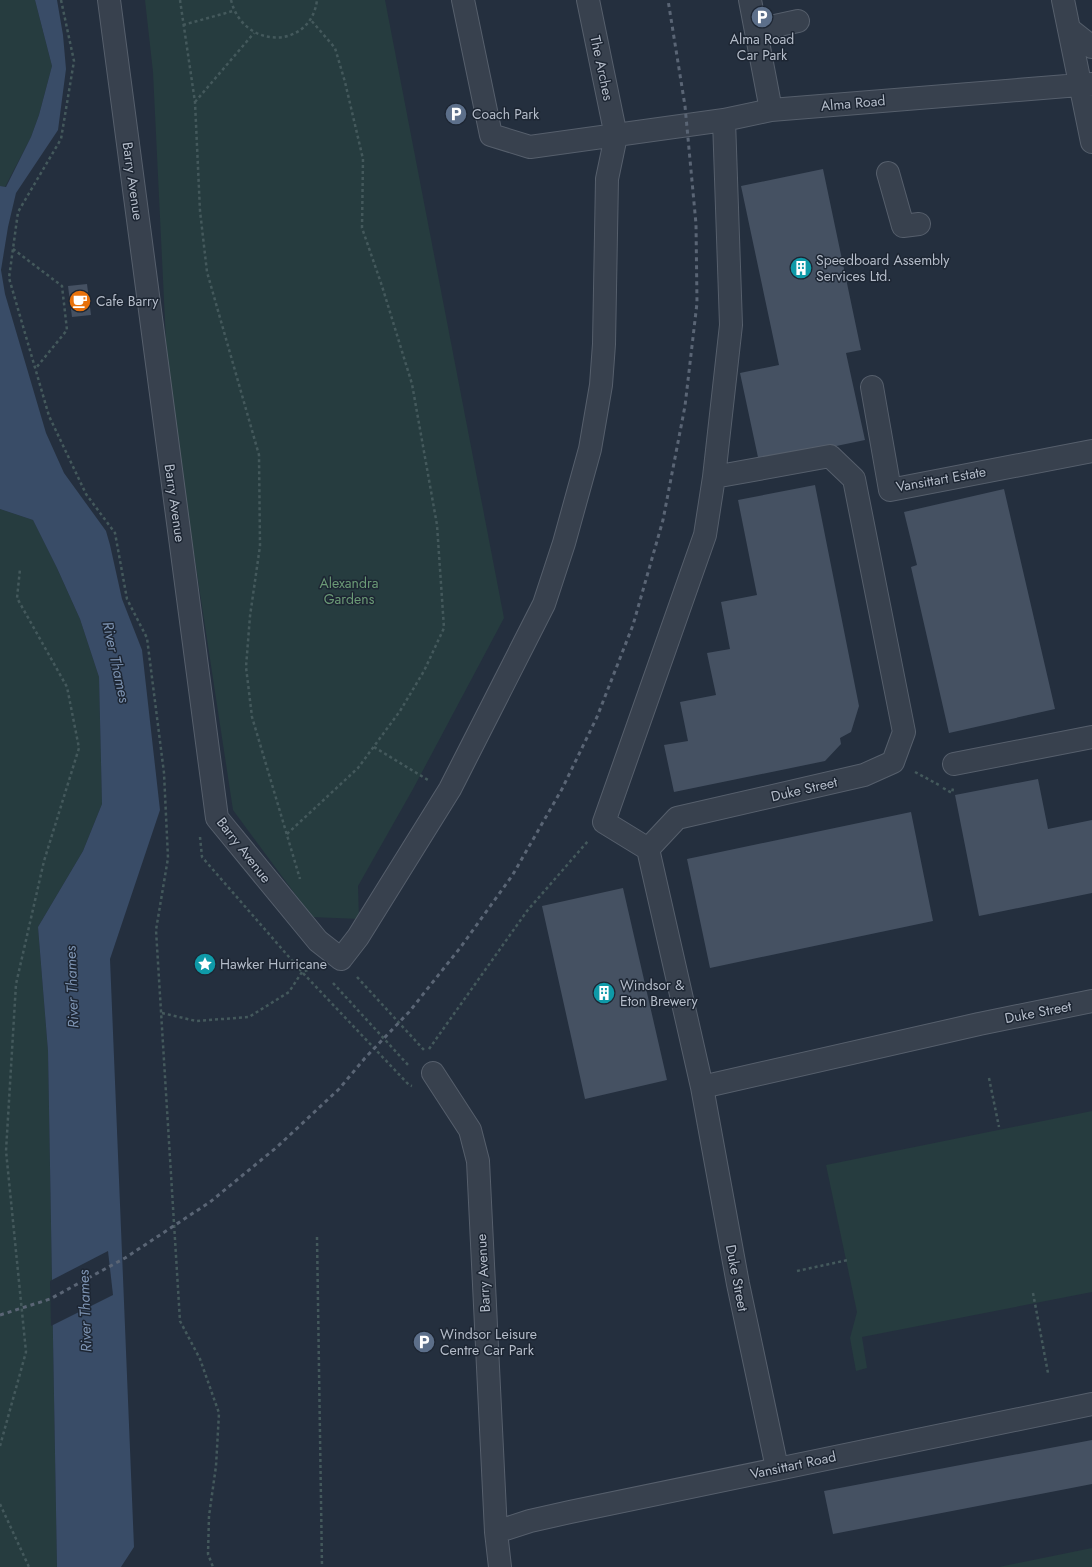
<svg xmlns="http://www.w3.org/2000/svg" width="1092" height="1567" viewBox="0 0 1092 1567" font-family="Jost,sans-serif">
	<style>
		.green { fill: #263c3f }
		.water { fill: #394c67 }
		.pier { fill: #242f3e }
		.building { fill: #455162 }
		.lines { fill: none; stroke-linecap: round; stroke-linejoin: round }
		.minor-casing { stroke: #565f6c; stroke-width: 24 }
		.path { stroke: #44595c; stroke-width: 2.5; stroke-dasharray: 3 3; stroke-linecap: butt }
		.minor { stroke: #38414e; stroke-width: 22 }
		.rail { stroke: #5a6575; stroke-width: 3; stroke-dasharray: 4 4; stroke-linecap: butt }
		.labels { text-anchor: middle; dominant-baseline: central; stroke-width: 3; stroke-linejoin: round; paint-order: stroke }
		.poi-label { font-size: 14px; fill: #b4bcc9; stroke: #1d2633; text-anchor: start }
		.street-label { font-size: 14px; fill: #b4bcc9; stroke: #1d2633 }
		.park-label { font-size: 14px; fill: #6b9a76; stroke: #1d2633 }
		.water-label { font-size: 15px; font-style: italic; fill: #7c92b1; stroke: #1d2633 }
	</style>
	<rect width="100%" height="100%" fill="#242f3e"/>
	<path class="green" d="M0 0H35L52 66 39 115 31 137 5 187 0 186Z
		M145 0H385L504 618 413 789 358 886 359 919 312 917 233 810 168 383 153 72Z
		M0 509 33 520 57 568 80 619 99 677 102 804 83 851 38 927 48 1051 57 1567H0Z
		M1092 1111V1292L862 1337 867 1368 856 1371 850 1338 857 1312 826 1165Z
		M1092 1548V1567H999Z"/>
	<path class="water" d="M35 0H57L63 35 66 69 58 130 16 193 8 227 1 270 5 294 46 433 64 473 106 531 110 545 122 599 142 650 160 810 110 959 134 1547 121 1567H57L48 1051 38 927 83 851 102 804 99 677 80 619 57 568 33 520 0 509V186L6 187 31 137 39 115 52 66Z"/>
	<path class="pier" d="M108 1251 113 1295 51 1326 50 1281Z"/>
	<path class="building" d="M823 169 861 350 846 353 865 440 759 462 740 373 779 365 741 186Z
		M87 284 91 315 72 317 68 286Z
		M815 485 859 706 851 732 840 738 841 744 825 761 674 792 664 745 688 741 680 702 716 695 707 653 730 649 721 602 757 595 738 500Z
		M1004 489 1055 709 949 733 911 567 917 565 904 512Z
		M1038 779 1048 829 1092 820V893L979 916 955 795Z
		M911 812 933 921 710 968 687 859Z
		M623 888 667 1080 585 1099 542 906Z
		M1092 1440V1484L833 1534 824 1491Z"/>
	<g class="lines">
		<g class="minor-casing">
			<path id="minor" d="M109 0 217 818 318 941 341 959 358 937 450 789 544 604 564 543 590 449 601 385 604 344 607 179 616 136 588 0
				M463 0 491 135 530 147 724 120 771 110 1092 84
				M750 0 771 110
				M1063 0 1092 142
				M1069 29 1092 47
				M756 30 798 21
				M888 173 903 226 919 224
				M872 387 890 490 1092 451
				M714 477 731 325 724 120
				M954 764 1092 737
				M648 849 604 822 705 535 714 477 830 456 854 479 904 732 893 762 864 775 677 818 648 849 702 1087 738 1284 777 1468
				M433 1073 470 1130 478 1161 496 1532 500 1567
				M702 1087 979 1024 1092 1001
				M496 1532 530 1521 570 1512 1092 1404"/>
		</g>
		<path class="path" d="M61 0 74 61 61 139 18 212 9 278 49 416 86 494 115 533 127 599 147 638 164 773 168 858 156 930 180 1321 200 1359 219 1413 216 1466 209 1516 208 1554 213 1567
			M180 0 195 102 200 211 207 272 259 455 260 546 250 616 246 667 252 717 300 879
			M231 0C243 50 311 50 317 0
			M183 25 233 11
			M195 102 254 33
			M13 249 62 286 67 330 36 368
			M374 747 428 780
			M915 772 939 785
			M943 788 952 793 953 788
			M287 834 358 768 400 711 424 671 444 628 437 525 412 384 382 286 362 228 363 159 345 82 335 48 310 19
			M200 837 202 857 302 972 409 1085 412 1086
			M357 977 424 1050
			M333 983 409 1066
			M162 1013 196 1021 249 1017 289 992 302 972 314 968
			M429 1049 527 911 588 841
			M989 1078 999 1127
			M317 1237 322 1567
			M797 1271 848 1260
			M1033 1293 1048 1373
			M0 1446 26 1352 6 1151 16 984 44 861 79 748 67 687 17 598 20 569
			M0 1504 29 1567"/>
		<use href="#minor" class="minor"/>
		<path class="rail" d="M0 1315 50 1299 125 1258 210 1202 277 1147 339 1089 365 1058 409 1012 460 948 512 876 562 789 597 717 633 625 663 520 685 406 697 303 696 224 685 106 668 0"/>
	</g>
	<defs>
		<g id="parking-disc" transform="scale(1.15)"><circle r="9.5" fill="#5c6f8a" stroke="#1d2633"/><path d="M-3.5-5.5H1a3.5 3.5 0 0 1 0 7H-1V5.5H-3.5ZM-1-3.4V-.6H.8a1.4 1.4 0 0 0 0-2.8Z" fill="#fff"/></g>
		<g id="building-disc" transform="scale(1.15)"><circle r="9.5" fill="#0f9aa8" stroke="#1d2633"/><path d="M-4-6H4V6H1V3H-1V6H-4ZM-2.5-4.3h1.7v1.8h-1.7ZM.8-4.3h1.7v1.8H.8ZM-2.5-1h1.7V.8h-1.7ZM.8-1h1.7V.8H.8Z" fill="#fff"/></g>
		<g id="cafe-disc" transform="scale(1.15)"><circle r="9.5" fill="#e8710a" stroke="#1d2633"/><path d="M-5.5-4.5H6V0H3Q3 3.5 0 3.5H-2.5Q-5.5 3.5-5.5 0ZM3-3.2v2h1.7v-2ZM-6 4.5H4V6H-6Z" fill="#fff"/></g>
		<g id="sight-disc" transform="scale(1.15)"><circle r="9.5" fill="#0f9aa8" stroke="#1d2633"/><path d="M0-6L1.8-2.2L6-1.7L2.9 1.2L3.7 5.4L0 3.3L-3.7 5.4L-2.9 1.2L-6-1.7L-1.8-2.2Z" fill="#fff"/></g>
	</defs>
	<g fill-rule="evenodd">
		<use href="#parking-disc" x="762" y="17"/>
		<use href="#parking-disc" x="456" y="114"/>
		<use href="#building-disc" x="801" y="268"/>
		<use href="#cafe-disc" x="80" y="301"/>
		<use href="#sight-disc" x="205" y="964"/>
		<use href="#building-disc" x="604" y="993"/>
		<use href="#parking-disc" x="424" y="1342"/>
	</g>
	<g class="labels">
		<g class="poi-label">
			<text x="762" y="39" text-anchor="middle">Alma Road<tspan x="762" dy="16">Car Park</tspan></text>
			<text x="472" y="114">Coach Park</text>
			<text x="816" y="260">Speedboard Assembly<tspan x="816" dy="16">Services Ltd.</tspan></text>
			<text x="96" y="301">Cafe Barry</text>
			<text x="220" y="964">Hawker Hurricane</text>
			<text x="620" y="985">Windsor &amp;<tspan x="620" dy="16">Eton Brewery</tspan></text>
			<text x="440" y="1334">Windsor Leisure<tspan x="440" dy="16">Centre Car Park</tspan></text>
		</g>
		<g class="street-label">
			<text transform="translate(602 68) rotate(78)">The Arches</text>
			<text transform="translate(853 103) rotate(-5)">Alma Road</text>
			<text transform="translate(133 181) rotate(82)">Barry Avenue</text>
			<text transform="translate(941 479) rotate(-10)">Vansittart Estate</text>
			<text transform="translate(175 503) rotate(82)">Barry Avenue</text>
			<text transform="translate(804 789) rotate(-13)">Duke Street</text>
			<text transform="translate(244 850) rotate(52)">Barry Avenue</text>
			<text transform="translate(1038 1012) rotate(-11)">Duke Street</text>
			<text transform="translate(483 1273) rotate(-93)">Barry Avenue</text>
			<text transform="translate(737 1278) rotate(79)">Duke Street</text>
			<text transform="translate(793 1465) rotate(-12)">Vansittart Road</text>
		</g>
		<g class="park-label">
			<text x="349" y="583">Alexandra<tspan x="349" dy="16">Gardens</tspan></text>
		</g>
		<g class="water-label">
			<text transform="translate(116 662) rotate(78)">River Thames</text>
			<text transform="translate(72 987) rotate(-92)">River Thames</text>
			<text transform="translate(85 1311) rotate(-92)">River Thames</text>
		</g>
	</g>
</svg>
